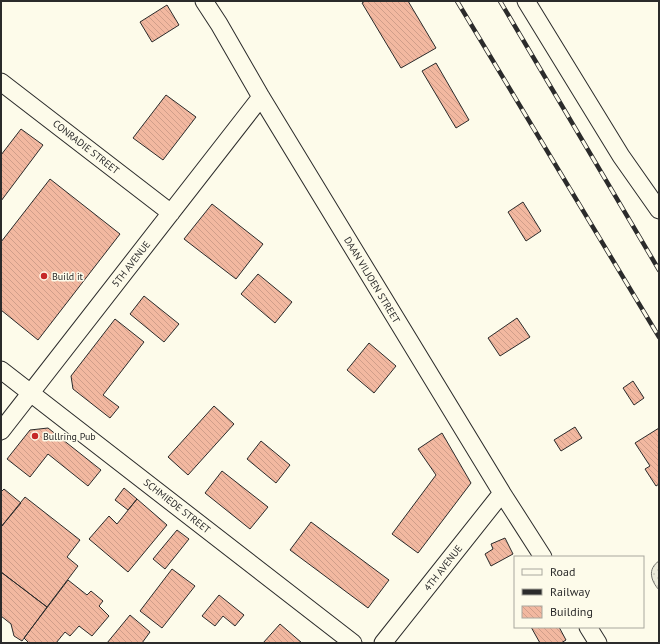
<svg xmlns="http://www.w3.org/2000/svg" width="660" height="644" viewBox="0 0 660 644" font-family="'PT Sans',sans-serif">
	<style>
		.grass { fill: url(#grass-dots); stroke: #74746e }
		.building { fill: url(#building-back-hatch); stroke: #2b2b2b }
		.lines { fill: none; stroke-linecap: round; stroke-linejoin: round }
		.minor-casing { stroke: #2b2b2b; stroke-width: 19 }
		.minor { stroke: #fdfbea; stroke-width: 17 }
		.rail-casing { stroke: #2b2b2b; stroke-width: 4.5 }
		.rail { stroke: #fdfbea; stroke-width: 3; stroke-dasharray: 9; stroke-linecap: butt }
		.poi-dot { fill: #c62828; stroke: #fdfbea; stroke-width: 1.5 }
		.labels { text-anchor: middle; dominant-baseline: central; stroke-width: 3; stroke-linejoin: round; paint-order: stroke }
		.street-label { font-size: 10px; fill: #2b2b2b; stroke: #fdfbea }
		.poi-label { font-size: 10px; fill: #2b2b2b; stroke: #fdfbea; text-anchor: start }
	</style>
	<defs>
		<pattern id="grass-dots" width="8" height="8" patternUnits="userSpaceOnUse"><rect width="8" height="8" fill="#ecebdb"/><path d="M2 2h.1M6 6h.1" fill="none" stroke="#cbcabc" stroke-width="1.8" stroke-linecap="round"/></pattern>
		<pattern id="building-back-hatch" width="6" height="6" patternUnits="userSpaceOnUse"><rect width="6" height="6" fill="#f2b8a0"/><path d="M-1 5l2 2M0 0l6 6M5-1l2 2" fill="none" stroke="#d09e8a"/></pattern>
	</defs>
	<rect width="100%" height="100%" fill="#fdfbea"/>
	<path class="grass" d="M659 561V590C651 581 647 569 659 561Z"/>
	<path class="building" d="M365 1H408L436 48 401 68 362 3Z
		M167 5 179 25 152 42 140 22Z
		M436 63 469 120 456 128 422 71Z
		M166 95 196 117 163 160 133 138Z
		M21 129 43 145 1 201V155Z
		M50 179 120 234 38 340 1 310V242Z
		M523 202 541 231 526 241 508 212Z
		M212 204 263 244 236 279 184 239Z
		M258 274 292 302 275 323 241 294Z
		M144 296 179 324 164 342 130 314Z
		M517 318 530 337 500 356 488 338Z
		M115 319 144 342 103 395 119 407 110 418 73 389 71 376Z
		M369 343 396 366 374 393 347 370Z
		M633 381 644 398 634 405 623 388Z
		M214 406 234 424 188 475 168 457Z
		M575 427 582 438 561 451 554 440Z
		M48 428 101 470 88 486 48 454 30 477 7 459 30 430Z
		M659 428V484L656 486 645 469 650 466 635 443Z
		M442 433 471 483 418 553 392 534 436 475 418 449Z
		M261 441 290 465 276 483 247 459Z
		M222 471 268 507 250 529 205 493Z
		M124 488 137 499 128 510 115 500Z
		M4 489 21 503 1 527V492Z
		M25 497 80 540 67 557 78 566 47 607 1 572V527Z
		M137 499 167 525 128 572 89 539 109 516 117 524Z
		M311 522 389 580 368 608 290 550Z
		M177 530 189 539 165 569 153 559Z
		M505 538 513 554 491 566 485 554 493 549 491 544Z
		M172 569 195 586 162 628 140 611Z
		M1 572 47 607 22 641 14 636 11 624 1 616Z
		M68 580 87 595 91 591 103 601 99 606 109 616 92 636 79 626 70 636 65 632 56 643H29L24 638Z
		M219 595 244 615 235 626 223 616 215 626 202 616Z
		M130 615 150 632 142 643H107Z
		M280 624 302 643H263Z
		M531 627H559L566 640 561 643H540Z"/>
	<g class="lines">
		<g class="minor-casing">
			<path id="minor" d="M204 1 219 24 261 97 502 493 543 557
				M526 1 621 156 659 210
				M1 82 171 213
				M1 370 353 643
				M1 431 261 97
				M588 627 598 643
				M383 643 502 493"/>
		</g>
		<use href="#minor" class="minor"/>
		<g class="rail-casing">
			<path id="rail" d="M457 1 659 337
				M500 1 659 270"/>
		</g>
		<use href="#rail" class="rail"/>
	</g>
	<g class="poi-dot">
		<circle cx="44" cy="276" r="4"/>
		<circle cx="35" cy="436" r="4"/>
	</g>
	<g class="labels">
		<g class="street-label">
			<text transform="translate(86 147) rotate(38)">CONRADIE STREET</text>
			<text transform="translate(131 264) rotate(-52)">5TH AVENUE</text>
			<text transform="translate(372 280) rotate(59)">DAAN VILJOEN STREET</text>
			<text transform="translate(177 506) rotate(38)">SCHMIEDE STREET</text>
			<text transform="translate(443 568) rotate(-52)">4TH AVENUE</text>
		</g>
		<g class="poi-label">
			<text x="52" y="276">Build it</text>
			<text x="43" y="436">Bullring Pub</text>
		</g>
	</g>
	<rect width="660" height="644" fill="none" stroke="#2b2b2b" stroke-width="4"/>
	<rect x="514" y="556" width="130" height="72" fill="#fdfbea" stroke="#a9a89e"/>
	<rect x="522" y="569" width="20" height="6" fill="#fdfbea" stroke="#a9a89e"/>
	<text x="550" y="576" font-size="12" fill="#2b2b2b">Road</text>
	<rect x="522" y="589" width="20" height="6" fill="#2b2b2b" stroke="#a9a89e"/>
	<text x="550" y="596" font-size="12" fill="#2b2b2b">Railway</text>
	<rect x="522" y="606" width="20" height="12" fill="url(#building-back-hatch)" stroke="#a9a89e"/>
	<text x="550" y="616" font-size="12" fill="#2b2b2b">Building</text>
</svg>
